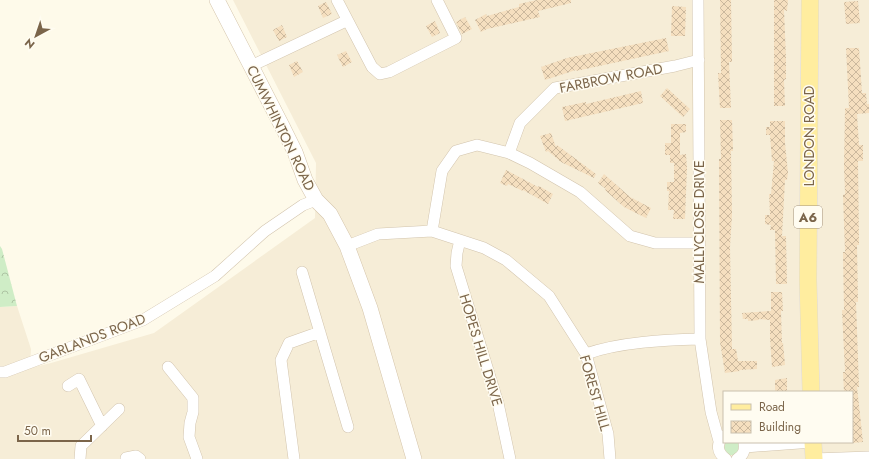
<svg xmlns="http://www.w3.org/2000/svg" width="869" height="459" viewBox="0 0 869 459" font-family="Jost,sans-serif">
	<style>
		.residential { fill: #f6edd7; fill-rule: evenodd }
		.grass { fill: #cfedc6 }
		.park { fill: url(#park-crowns) }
		.building { fill: url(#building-cross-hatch) }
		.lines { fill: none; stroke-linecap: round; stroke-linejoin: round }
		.street-casing { stroke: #d2c4ad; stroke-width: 12 }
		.secondary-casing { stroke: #d5c5ab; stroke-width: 16 }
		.primary-casing { stroke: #dfdad4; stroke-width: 18 }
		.street { stroke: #fff; stroke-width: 11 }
		.secondary { stroke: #fff; stroke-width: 15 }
		.primary { stroke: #ffed9f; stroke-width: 17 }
		.labels { text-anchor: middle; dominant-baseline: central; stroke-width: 3; stroke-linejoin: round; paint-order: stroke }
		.shield { fill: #fffcf1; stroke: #a3927c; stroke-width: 1 }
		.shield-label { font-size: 13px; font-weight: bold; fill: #7b654a }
		.street-label { font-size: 14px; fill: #7b654a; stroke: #fffcf1 }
	</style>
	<defs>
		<pattern id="park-crowns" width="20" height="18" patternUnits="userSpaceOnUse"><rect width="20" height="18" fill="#cfedc6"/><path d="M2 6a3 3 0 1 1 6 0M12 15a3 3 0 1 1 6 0" fill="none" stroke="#adc4a3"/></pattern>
		<pattern id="building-cross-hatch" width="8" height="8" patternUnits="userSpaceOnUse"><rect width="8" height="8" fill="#f5dfbf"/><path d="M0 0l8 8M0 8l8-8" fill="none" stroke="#cbb89d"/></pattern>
	</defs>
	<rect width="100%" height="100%" fill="#fefaea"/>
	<path class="residential" d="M233 0H869V459H0V307L17 306 31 349 30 368 51 363 154 333 315 218 316 163ZM724 392H852V442H724Z"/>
	<path class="grass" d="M725 442H739L740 449 735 455H729L724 449Z"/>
	<path class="park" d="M0 246 2 249 17 306 0 307Z"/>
	<path class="building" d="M537 0H571V3L538 11 540 17 487 29 481 32 475 20 486 14 487 16 519 7V4Z
		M720 0H731L732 62H729L731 108H720L718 73H721Z
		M774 0H788L787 11 784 10 786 58V79L784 80 785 106H774Z
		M858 1 860 23 846 24 844 2Z
		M326 2 332 14 323 18 318 6Z
		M672 6 686 7 685 36H671Z
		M465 17 472 29 462 34 456 22Z
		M435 21 440 33 432 37 426 26Z
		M282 25 287 37 279 41 273 30Z
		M666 38 669 51 576 71V70L545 80 541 67 567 58Z
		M846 48H859L862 93H866L867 104H869V113L857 114 859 145H863V161H858L859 245H857L858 302H856L859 387H857L863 442 852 443V392H844L843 372H845L842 310H844L843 252H845L843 195 845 194 844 166 845 108H849Z
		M346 51 352 62 343 67 337 55Z
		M297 61 303 72 294 77 289 65Z
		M667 88 690 109 683 117 660 96Z
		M641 91 643 103 565 121 562 107 586 102V104Z
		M720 120H732L733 151H731L732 215 730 247 732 349H736L738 361H757V369L739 370 740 371 725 373 720 342 719 159H721Z
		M770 121H785V143L788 173 787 180H785L782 236H786L787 284H776L775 230H770L771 225 765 224V215H770L769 194H771L774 161H772L770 135H766V127H770Z
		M671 124H686V132L680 133V155L686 154 687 168 685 219H673L674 210H668L669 191H667V182H674V163H670V155H665V143H671Z
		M551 133 556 147 557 145 596 174 594 178 561 162 548 151 546 152 540 136Z
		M506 170 538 187 539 186 553 194 548 204 523 190V191L508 184 507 186 500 183Z
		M604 174 630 197 651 208 646 218 624 207 605 190 606 189 598 183Z
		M771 292H782L783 311H781L782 343H783L785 365 772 367 770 338V320L759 319V320L748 321V319H743L742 313 771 311Z
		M787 378V392H775V380Z"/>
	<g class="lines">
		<g class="street-casing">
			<path id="street" d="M337 0 372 67 380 74 389 72 456 38 437 0
				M698 0 700 339 711 412 719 441
				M251 66 346 21
				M509 153 520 123 555 88 675 66 699 60
				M432 231 442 171 456 151 477 145 509 153 530 163 580 192 630 236 655 243H699
				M460 240 457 253 456 266 498 403 510 459
				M347 246 378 234 432 231 484 248 506 260 549 296 586 354 608 434 610 459
				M302 272 348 427
				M586 354C619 342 665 340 700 339
				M168 367 193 398V412L190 423 189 437 197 459
				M0 372H5L143 320 215 276 265 231 303 205 316 200
				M68 386 79 379 102 426
				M723 436C716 444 717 453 726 459
				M745 447 813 442
				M126 458 136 456 140 459
				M80 459 81 446 119 409
				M294 459 281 360 289 343 320 332
				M737 459C744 455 745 450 744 442
				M814 459 869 457"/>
		</g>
		<g class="secondary-casing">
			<path id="secondary" d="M217 0 282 126 295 152 305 180 316 200 330 214 347 246 370 308 414 459"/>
		</g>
		<g class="primary-casing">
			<path id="primary" d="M810 0 808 280 811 392
				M813 442 814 459"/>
		</g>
		<use href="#street" class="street"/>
		<use href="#secondary" class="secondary"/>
		<use href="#primary" class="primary"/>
	</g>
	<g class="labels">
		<rect class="shield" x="794" y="206" width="28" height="22" rx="3"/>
		<g class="shield-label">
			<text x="808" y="217">A6</text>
		</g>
		<g class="street-label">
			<text transform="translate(611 78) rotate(-11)">FARBROW ROAD</text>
			<text transform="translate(281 128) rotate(64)">CUMWHINTON ROAD</text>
			<text transform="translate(809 136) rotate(-90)">LONDON ROAD</text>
			<text transform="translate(699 222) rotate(-90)">MALLYCLOSE DRIVE</text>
			<text transform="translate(92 338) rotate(-21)">GARLANDS ROAD</text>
			<text transform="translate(481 350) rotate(73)">HOPES HILL DRIVE</text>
			<text transform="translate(595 393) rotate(74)">FOREST HILL</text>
		</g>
	</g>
	<rect x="723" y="391" width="130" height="52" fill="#fffcf1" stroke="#cac0ae"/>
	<rect x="731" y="404" width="20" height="6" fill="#ffed9f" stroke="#cac0ae"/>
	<text x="759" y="411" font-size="12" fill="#7b654a">Road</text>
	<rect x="731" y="421" width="20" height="12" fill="url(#building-cross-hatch)" stroke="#cac0ae"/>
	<text x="759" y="431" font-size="12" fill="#7b654a">Building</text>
	<g transform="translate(36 36) rotate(220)" stroke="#fffcf1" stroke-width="3" paint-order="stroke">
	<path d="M0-3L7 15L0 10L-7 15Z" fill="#7b654a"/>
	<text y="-6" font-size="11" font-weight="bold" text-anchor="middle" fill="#7b654a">N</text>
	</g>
	<path d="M18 435v6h73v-6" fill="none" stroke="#7b654a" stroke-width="2"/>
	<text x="24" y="435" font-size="12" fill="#7b654a" stroke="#fffcf1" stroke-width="3" paint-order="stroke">50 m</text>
</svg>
